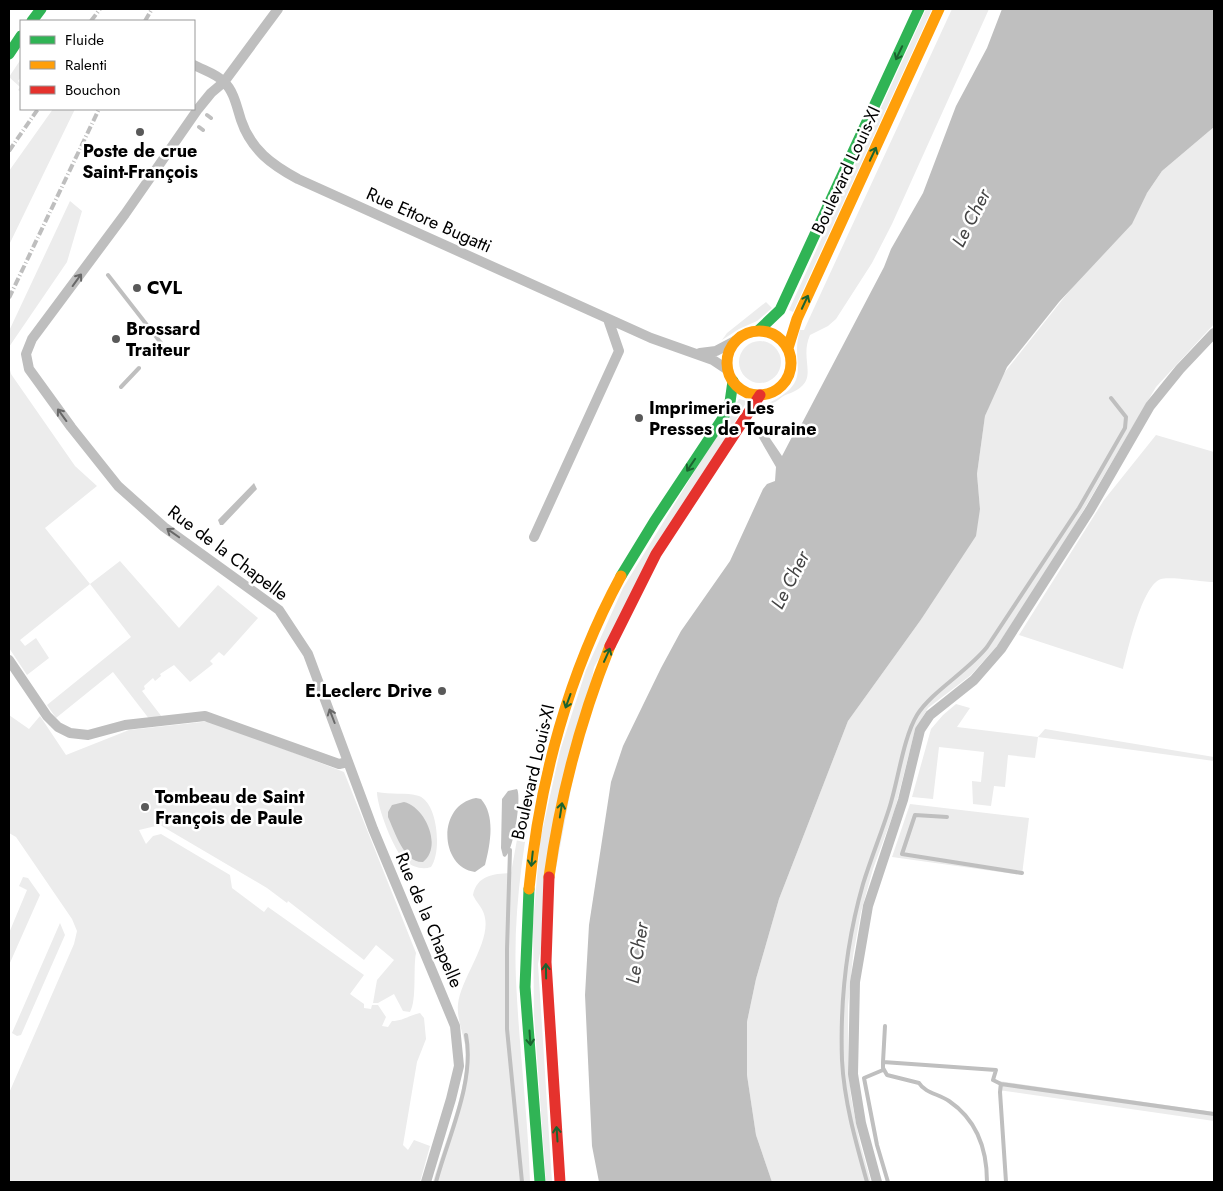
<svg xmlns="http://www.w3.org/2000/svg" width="1223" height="1191" viewBox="0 0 1223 1191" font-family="Jost,sans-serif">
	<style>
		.green { fill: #ececec }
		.water { fill: #bfbfbf }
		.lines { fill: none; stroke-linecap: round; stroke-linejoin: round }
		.stream { stroke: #bfbfbf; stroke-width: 4 }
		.street { stroke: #bebebe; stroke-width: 10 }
		.fast { stroke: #30b455; stroke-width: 11 }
		.slow { stroke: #ff9f0a; stroke-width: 11 }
		.jam { stroke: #e5322d; stroke-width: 11 }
		.rail { stroke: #bebebe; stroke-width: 4; stroke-dasharray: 8 2.5 1 2.5; stroke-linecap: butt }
		.oneway { stroke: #1a632f }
		.oneway2 { stroke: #686868 }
		.poi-dot { fill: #595959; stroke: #fff; stroke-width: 2 }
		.labels { text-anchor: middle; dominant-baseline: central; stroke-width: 5; stroke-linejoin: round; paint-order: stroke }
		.poi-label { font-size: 18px; font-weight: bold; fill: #000; stroke: #fff; text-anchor: start }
		.street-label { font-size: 18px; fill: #000; stroke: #fff }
		.water-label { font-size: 19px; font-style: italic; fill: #444; stroke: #fff }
	</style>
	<rect width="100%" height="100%" fill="#fff"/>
	<path class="green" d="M926 9H932L793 312 789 310Z
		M952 9H989L892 224 872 263 836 319 828 326 810 335C798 362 823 381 788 394 779 397 777 404 767 404 816 381 789 365 800 330H804L809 319Z
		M21 59V77L18 81 21 84V92L18 90 20 87 9 77Z
		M53 109H75L9 245V171Z
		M1214 127V324L1156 387 1053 562 997 646 971 675 928 708 915 730 895 809 873 869 861 912 853 956 848 1007V1063L851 1097 860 1143 871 1182H772L756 1135 747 1075V1022L756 979 779 899 848 721 920 621 980 509 977 474 985 416 1001 377 1147 193 1162 171Z
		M70 201 82 211 67 262 9 347V331Z
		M766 302 772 308 757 321 739 329 722 340 727 333Z
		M739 362a21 21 0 1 1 42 0a21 21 0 1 1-42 0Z
		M9 366 11 374 75 466 97 486 45 528 90 584 120 561 179 628 218 585 258 618 224 656 219 652 210 661 213 664 190 682 174 665 160 674 161 676 155 681 153 678 144 686 145 689 142 691 162 717 150 720 113 672 56 718 47 705 131 637 90 584 20 640 25 646 36 638 49 658 27 675 9 648Z
		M739 399 747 401 594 667 538 964 552 1182H546L534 1015 533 924 540 841 560 751 586 670 623 588Z
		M1156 435 1214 452V582C1204 582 1169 576 1161 579 1142 585 1128 650 1123 669L1019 635 1104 500Z
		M956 704 970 708 957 727 1038 737 1045 729 1214 757V761L1038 737 1035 758 1008 755 1005 787 994 786 991 806 973 804 972 781 981 782 984 752 939 747 933 799 912 797 931 729 943 715Z
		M9 715 29 729 40 716 66 755 129 730 211 721 344 772 416 953C413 968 417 1000 410 1012L403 1011 394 994 378 1003H373L377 980 394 960 376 945 364 960 288 901 287 903 267 888 160 825 139 830 146 844 153 836 161 834 230 875 232 888 264 912 268 907 364 975 350 994 364 1004V1008L371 1009 372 1005H378L386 1017 382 1026 388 1027 392 1021C403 1021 410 1015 420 1013L424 1018 426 1039 417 1062 403 1145 408 1150 414 1140 430 1146 420 1182H9V1093L74 944 77 931 72 919 16 837 9 833Z
		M528 778 536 780C523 846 513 913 516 980 519 1048 528 1115 530 1182H433C444 1144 462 1104 466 1064 469 1043 456 1024 458 1004 461 977 493 940 484 914 482 907 476 902 473 895 477 875 494 874 511 873Z
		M377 792C390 795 406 792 419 796 438 803 442 852 431 867 422 870 413 867 405 861 394 851 377 807 377 792Z
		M910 804 1029 818 1022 875 892 857Z
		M23 877 28 878 40 895 9 965V933L27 890 19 886Z
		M60 923 65 935 21 1035 17 1036 12 1033Z
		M999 1081 1214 1112V1121L998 1090Z"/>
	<path class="water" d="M1002 9H1214V127L1162 171 1147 193 1132 224 1059 302 1007 367 985 416 977 474 980 509 976 536 920 621 848 721 779 899 756 979 747 1022V1075L756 1135 772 1182H599L592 1146 585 995 589 925 611 782 623 746 661 668 681 631 730 561 763 489 767 484 775 481 776 467 758 436 763 428 782 456 794 433 800 427 884 267 891 249 923 193 956 106 987 48Z
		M254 483 257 489 223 525H220L218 520Z
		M517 789C522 797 513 853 505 857L503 856 501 848 502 799 508 791Z
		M476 798 481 799C496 816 490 845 485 865L475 872C440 868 436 805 476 798Z
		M404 802C425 807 443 846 423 862 404 863 395 832 388 817V812L392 805Z"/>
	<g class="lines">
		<path class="stream" d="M207 115 211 118
			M199 127 203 130
			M108 275 161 343
			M121 387 139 368
			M947 817 915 815 902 854 1022 873
			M510 850 507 949V1029L522 1182
			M883 1062 885 1026
			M883 1070 864 1078 877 1145 888 1182
			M1001 1084 1000 1092 1006 1182
			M436 1182C448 1137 475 1082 466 1035
			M867 1182C856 1143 844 1101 842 1060 840 1002 847 940 863 884 871 858 881 834 889 809 898 782 903 738 917 715 931 692 968 671 987 647L1079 508 1125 428 1126 417 1111 398
			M987 1182C987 1150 977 1120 949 1101 939 1094 925 1093 919 1083L887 1075 883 1068V1062L996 1070 993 1080 1001 1084 1214 1114"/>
		<path class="street" d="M278 9 224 82 211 93 198 109 125 214 32 339 26 354 29 369 71 427 118 486 164 527 279 610 308 654 373 829 455 1026 459 1066 451 1099 426 1182
			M194 65C203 70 217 74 224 82 234 91 237 108 241 120 251 150 272 165 298 179L651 338 713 360 728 370
			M700 353 716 351 735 341
			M534 537 619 351 608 319
			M9 660 47 716 58 727 70 733 88 735 125 725 205 716 339 764 348 762
			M877 1182 861 1123 853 1074 855 982 868 906 903 800 920 730 930 715 974 680 1001 649 1090 510 1150 406 1180 369 1214 333"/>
		<path class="fast" d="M32 21 41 9
			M9 54 21 36
			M759 330 780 310 919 9
			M621 576 654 522 723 418 730 402 733 381
			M529 889 525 987 540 1182"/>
		<path class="slow" d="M727 363a32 32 0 1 1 64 0a32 32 0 1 1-64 0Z
			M788 348 797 319 939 9
			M549 877C560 797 580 721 610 646
			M529 889C539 781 569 672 621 576"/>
		<path class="jam" d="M610 646 656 554 760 395
			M549 877 546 962 560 1182"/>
		<path class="rail" d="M91 21 100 9
			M145 21 152 9
			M9 151 38 109
			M9 298 99 109"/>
	</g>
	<defs><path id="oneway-shaft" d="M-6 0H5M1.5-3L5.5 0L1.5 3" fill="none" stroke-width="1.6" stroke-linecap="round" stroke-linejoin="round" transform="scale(1.25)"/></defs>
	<g class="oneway">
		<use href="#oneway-shaft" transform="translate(899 53) rotate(115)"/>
		<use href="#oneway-shaft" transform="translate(873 154) rotate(-65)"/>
		<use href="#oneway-shaft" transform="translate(805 302) rotate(-65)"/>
		<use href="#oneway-shaft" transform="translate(691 465) rotate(124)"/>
		<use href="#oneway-shaft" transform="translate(607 655) rotate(-66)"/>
		<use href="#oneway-shaft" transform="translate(568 701) rotate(110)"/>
		<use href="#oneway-shaft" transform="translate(561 810) rotate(-81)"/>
		<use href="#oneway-shaft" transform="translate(532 859) rotate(96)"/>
		<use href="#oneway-shaft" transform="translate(546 971) rotate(-91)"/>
		<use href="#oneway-shaft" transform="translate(530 1038) rotate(86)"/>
		<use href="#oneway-shaft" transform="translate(557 1134) rotate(-94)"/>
	</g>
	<g class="oneway2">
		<use href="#oneway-shaft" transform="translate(77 280) rotate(-54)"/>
		<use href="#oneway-shaft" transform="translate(62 415) rotate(-126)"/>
		<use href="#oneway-shaft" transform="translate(173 533) rotate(-145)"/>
		<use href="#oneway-shaft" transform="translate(332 716) rotate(-111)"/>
	</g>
	<g class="poi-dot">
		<circle cx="140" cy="132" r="5"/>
		<circle cx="137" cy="288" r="5"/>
		<circle cx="116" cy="339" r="5"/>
		<circle cx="639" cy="418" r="5"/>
		<circle cx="442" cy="691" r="5"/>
		<circle cx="145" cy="807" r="5"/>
	</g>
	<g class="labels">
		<g class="poi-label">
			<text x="140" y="151" text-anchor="middle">Poste de crue<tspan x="140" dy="21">Saint-François</tspan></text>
			<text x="147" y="288">CVL</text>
			<text x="126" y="329">Brossard<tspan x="126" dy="21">Traiteur</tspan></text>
			<text x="649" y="408">Imprimerie Les<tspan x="649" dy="21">Presses de Touraine</tspan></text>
			<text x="432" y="691" text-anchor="end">E.Leclerc Drive</text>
			<text x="155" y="797">Tombeau de Saint<tspan x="155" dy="21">François de Paule</tspan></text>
		</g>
		<g class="street-label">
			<text transform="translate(846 170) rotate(-65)">Boulevard Louis-XI</text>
			<text transform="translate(429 220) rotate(24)">Rue Ettore Bugatti</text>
			<text transform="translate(228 553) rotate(37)">Rue de la Chapelle</text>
			<text transform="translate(533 772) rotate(-77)">Boulevard Louis-XI</text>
			<text transform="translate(429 920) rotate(67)">Rue de la Chapelle</text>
		</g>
		<g class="water-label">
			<text transform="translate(971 218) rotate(-63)">Le Cher</text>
			<text transform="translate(790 580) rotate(-63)">Le Cher</text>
			<text transform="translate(637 953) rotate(-81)">Le Cher</text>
		</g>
	</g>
	<rect width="1223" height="1191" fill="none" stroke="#000000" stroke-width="20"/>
	<rect x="20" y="20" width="175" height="90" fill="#ffffff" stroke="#999999"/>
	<rect x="30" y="36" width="25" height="8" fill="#30b455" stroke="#999999"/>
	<text x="65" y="45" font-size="15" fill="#000000">Fluide</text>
	<rect x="30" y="61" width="25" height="8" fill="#ff9f0a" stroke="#999999"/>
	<text x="65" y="70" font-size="15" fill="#000000">Ralenti</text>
	<rect x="30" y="86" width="25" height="8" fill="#e5322d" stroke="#999999"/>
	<text x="65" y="95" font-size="15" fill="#000000">Bouchon</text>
</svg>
